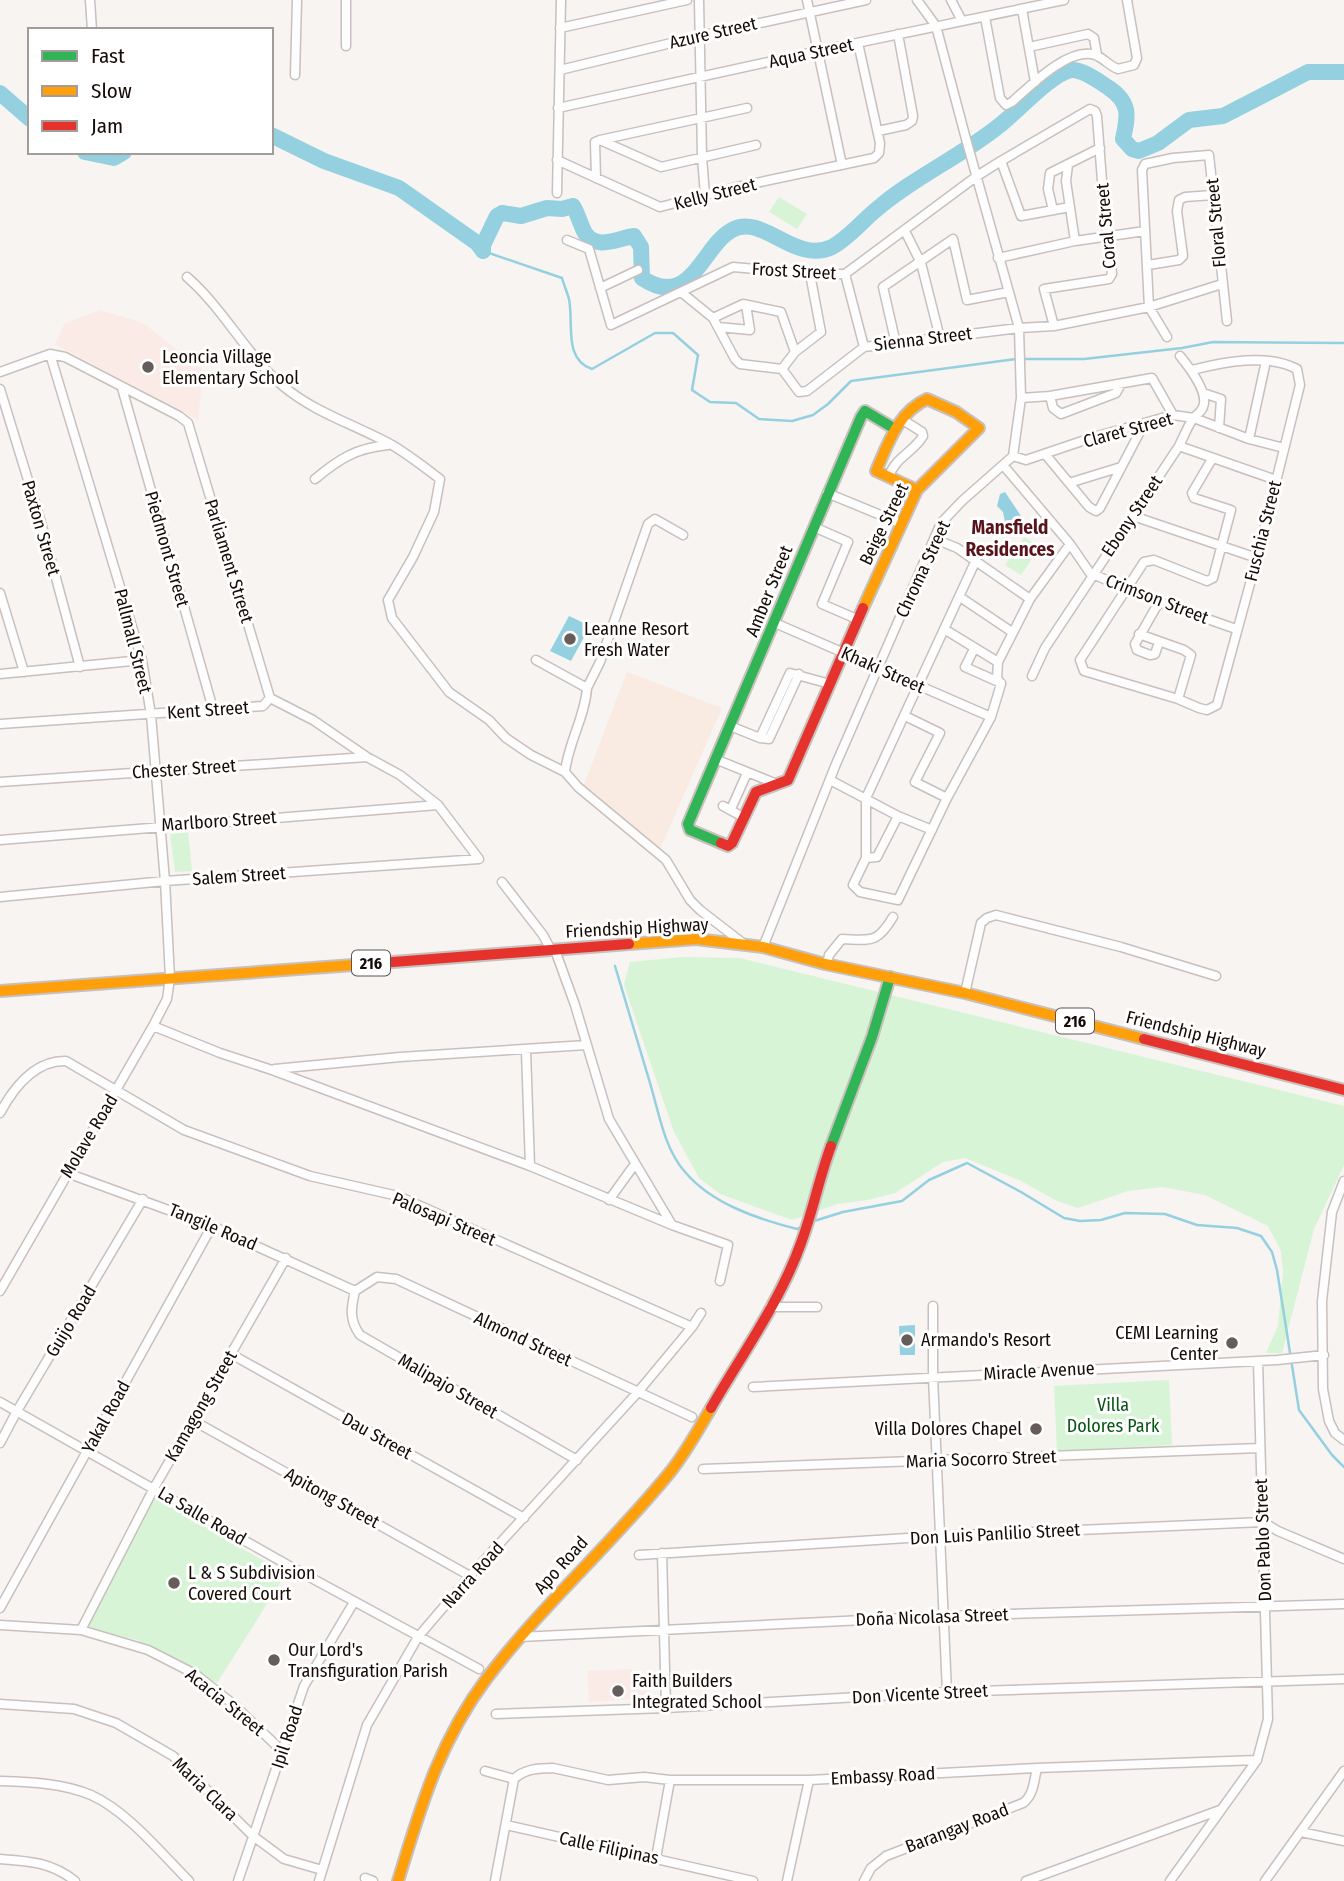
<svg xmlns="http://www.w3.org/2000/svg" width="1344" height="1881" viewBox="0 0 1344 1881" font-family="'Fira Sans Condensed',sans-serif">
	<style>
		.built { fill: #f9eae2 }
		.education { fill: #fbebe6 }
		.green { fill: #d8f4d6 }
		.water { fill: #94d0e0 }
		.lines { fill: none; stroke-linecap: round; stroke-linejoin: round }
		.stream { stroke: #94d0e0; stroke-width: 2.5 }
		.river { stroke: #94d0e0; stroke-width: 16 }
		.street-casing { stroke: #c8c0bc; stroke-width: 11 }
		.fast-casing { stroke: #c8c0bc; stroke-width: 14 }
		.slow-casing { stroke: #c8c0bc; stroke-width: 14 }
		.jam-casing { stroke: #c8c0bc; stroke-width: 14 }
		.street { stroke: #fefdfd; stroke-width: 8 }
		.fast { stroke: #30b455; stroke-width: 10 }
		.slow { stroke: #ff9f0a; stroke-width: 10 }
		.jam { stroke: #e5322d; stroke-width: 10 }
		.poi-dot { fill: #655d59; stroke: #fff; stroke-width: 2.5 }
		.labels { text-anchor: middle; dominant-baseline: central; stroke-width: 6; stroke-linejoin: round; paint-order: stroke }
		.shield { fill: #fff; stroke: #5c5451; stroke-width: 2 }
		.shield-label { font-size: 16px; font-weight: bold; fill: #160b06 }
		.street-label { font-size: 18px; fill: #160b06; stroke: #fff }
		.poi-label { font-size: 18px; fill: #160b06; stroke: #fff; text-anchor: start }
		.park-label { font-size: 18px; fill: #065614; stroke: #fff }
		.neighbourhood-label { font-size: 19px; font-weight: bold; fill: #58131b; stroke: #fff }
	</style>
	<rect width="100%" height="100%" fill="#f7f4f2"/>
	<path class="built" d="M627 672 722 708 659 851 582 790Z"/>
	<path class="education" d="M100 310 143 323 203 370 198 420 55 344 65 323Z
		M632 1669 633 1683 647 1682V1698L589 1702 587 1671Z"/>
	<path class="green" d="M779 197 807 214 797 229 769 212Z
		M1024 537 1040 547 1021 575 1005 565Z
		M188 832 192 871 175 872 170 834Z
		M682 957 740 958 1344 1106V1165L1314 1229 1282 1353H1266L1278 1326 1283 1271 1281 1251 1268 1226 1205 1195 1162 1187 1128 1191 1078 1208 1057 1201 1021 1181 965 1158 943 1162 895 1193 868 1200 837 1204 792 1220 720 1194 699 1178 674 1132 624 985 630 962Z
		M1169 1380 1172 1445 1057 1451 1054 1386Z
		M149 1494 286 1574 217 1683 137 1640 82 1627Z"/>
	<path class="water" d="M1005 492 1023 519 1019 527 1005 522 1003 512 997 506 1000 494Z
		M569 616 590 626 571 661 550 651Z
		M915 1325V1355H900L899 1326Z"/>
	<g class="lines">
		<path class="stream" d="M483 251 562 278C564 285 567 292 569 299 574 324 563 359 592 369L655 333H673L698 355 692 390 710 402 736 403 759 419 792 421 813 415 828 404 851 381 1016 359
			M1023 359H1084L1182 348 1213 342 1344 343
			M615 966C627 1005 638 1044 650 1083 659 1113 664 1148 685 1172 712 1204 758 1219 797 1229L802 1227
			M811 1222 843 1212 902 1201 929 1180 967 1163 1021 1192 1064 1218 1080 1221 1101 1220 1125 1213 1165 1214 1197 1225 1237 1228 1261 1236 1272 1252 1277 1270 1299 1410 1332 1455 1344 1467"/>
		<path class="river" d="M0 93 30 119
			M271 135 324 161 399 188 477 243 483 251
			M85 152 114 158 124 152
			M483 251V245L497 216 502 213 521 216 547 208 562 209 573 206C578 214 580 224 585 233 596 251 618 238 634 236L641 247 642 278C691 311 702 246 732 230 763 213 795 265 832 247 849 238 863 220 877 209 914 177 962 156 1000 125 1016 113 1052 73 1071 70 1083 69 1100 82 1109 88 1131 103 1128 116 1123 139L1132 149 1139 151 1158 143 1189 120 1223 116 1308 72H1344"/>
		<g class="street-casing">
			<path id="street" d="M90 0 92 30
				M699 0 702 157 705 195
				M807 0 842 165
				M951 0 962 21
				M1022 9 1035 82
				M985 17 1000 98 1006 105 1012 102C1029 87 1069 46 1095 55 1104 58 1109 66 1118 69L1134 65 1137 58 1127 0
				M560 28 687 0
				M346 46V0
				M1029 47 1088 34 1094 38 1097 55
				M560 70 700 36 866 0
				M295 75 297 0
				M558 108 818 51 1064 0
				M878 131 906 125 912 121 913 116 898 34
				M600 140 661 167 756 145
				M557 160 660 207 737 187 874 158 879 153 880 143 858 43
				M1001 161 1090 109 1095 111 1097 116 1103 194 1112 274 1109 279 1044 289 1054 326
				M1068 165 1066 181 1075 241
				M596 178 595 142 600 140 747 108
				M557 193 561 0
				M1053 210 1048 189 1050 173 1100 148
				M905 231 921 263 940 338
				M567 240 589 249 611 325 733 267 810 274H845L977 176 1001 161 1021 216 1070 207
				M998 258 1075 241 1145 231
				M1148 265 1179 260 1183 256 1177 211 1179 200 1185 197 1213 195
				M845 274 864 347
				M187 277C224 309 246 355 283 386 315 413 356 425 392 445 409 455 424 467 440 479L434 512 413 557 388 600 392 618 449 692 489 720 506 738 531 755 565 772
				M600 288 638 270
				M681 292 713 318 735 359 740 364 782 369 799 392 807 391 864 347 1019 328 1054 326 1149 307 1222 284
				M713 318 743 304 781 312 795 352
				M718 327 750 330 746 305
				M1167 337 1149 307 1142 170 1145 164 1173 158 1209 155 1227 321
				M896 344 883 287 953 239 967 300 1009 292
				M782 369 795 352 821 332 810 274
				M1192 370C1224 362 1266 353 1297 369L1300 385 1257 558 1217 705 1207 710 1199 708 1178 699 1084 671 1080 660 1144 562 1154 560 1207 581 1213 578 1231 510 1194 498 1192 493 1212 459
				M0 372 50 354 65 357 179 416 188 423 270 698
				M122 388 213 709
				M0 389 40 519 80 667
				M1203 393 1221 399 1219 428
				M1050 396 1053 408 1061 414 1116 393 1121 384
				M1021 398 1050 396 1152 378 1173 415
				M1249 439 1266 361
				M1179 446 1276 480
				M1045 454 1089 507 1096 511 1100 508 1144 424
				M1013 456 1026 460 1094 437 1173 415 1194 418 1249 439 1284 448
				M1003 465 1070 544 1090 573 1159 602 1236 629
				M889 477C894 458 914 452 923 436L922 432 903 420
				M315 479C339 459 356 448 388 445
				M1069 483 1121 467
				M827 493 900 523
				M1133 516 1257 558
				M814 527 848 542 822 604 859 620
				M935 539 957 548 1030 599
				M0 593 24 672
				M960 597 1012 632
				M775 623 991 717
				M944 629 998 662 997 678 1001 684 991 717 947 798 898 900 860 892 853 885 866 858V798L976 560
				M1139 634 1184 650 1191 655 1178 699
				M1159 642 1155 654 1150 655 1137 650 1135 644 1159 602
				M974 649 965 667 1001 683
				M536 660 587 688C585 717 568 743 565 772L578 787 666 860 690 900 700 910 744 944
				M998 662 1030 599 1070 544
				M0 674 142 660
				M1032 676 1045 648 1179 446C1183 438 1187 428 1192 420 1195 415 1201 413 1203 407 1209 393 1189 367 1180 356
				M587 688 600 662 648 524 655 519 683 535
				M905 716 940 733 915 782 947 798
				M0 724 263 706 270 698
				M730 726 760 738 769 739 799 674
				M760 738 790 673 830 684
				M715 759 777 784
				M830 780 898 816 932 830
				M0 782 367 757
				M723 806 743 817
				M731 809 747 773
				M0 840 438 805
				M866 858 877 857 898 816
				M502 882 543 935 551 950
				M0 897 165 881 479 859 438 805 400 775 367 757 313 720 270 698
				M763 947 836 764 941 523 962 501 1013 456 1021 398 1019 328 966 139 936 26 917 0
				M555 950 575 1005 609 1119 672 1225
				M827 964 829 955 842 939C871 940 877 944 893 917
				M965 993 981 923 987 918 996 915 1121 947 1216 976
				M153 1026 220 1053 272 1070 530 1166 672 1225 728 1245 720 1281
				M526 1051 530 1166
				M275 1069 400 1057 586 1045
				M0 1113C14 1087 35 1060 66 1061L184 1130 310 1176 398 1196 692 1327
				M67 1173 212 1226 355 1291
				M1344 1181 1332 1212 1322 1301 1323 1389 1329 1421 1335 1433 1344 1440
				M609 1200 635 1164
				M0 1291 153 1026 167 999 170 978 165 881 151 715 142 660 50 354
				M355 1291 377 1277 396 1279 692 1417
				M355 1291C351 1308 349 1320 360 1335L577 1460
				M933 1306V1377L947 1692
				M770 1307H817
				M231 1354 524 1518
				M753 1387 1277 1360 1324 1355
				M0 1402 293 1568 479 1669
				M194 1421 470 1576
				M0 1443 17 1411 143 1199
				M703 1469 1260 1448
				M662 1553 666 1708
				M639 1555 939 1536 1263 1522 1278 1531 1344 1559
				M0 1608 212 1226
				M0 1625 81 1630 148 1650 195 1674 233 1704 283 1752
				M81 1630 154 1488 286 1258
				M520 1637 945 1616 1344 1604
				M0 1704 74 1709 116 1723 173 1756 253 1836 284 1859 322 1870
				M496 1714 666 1708 947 1692 1344 1679
				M485 1771 514 1779
				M514 1779C524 1769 539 1768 553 1768L608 1780 644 1777 670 1780H809L1037 1768 1257 1760
				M0 1781C30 1782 63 1783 91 1795 127 1811 161 1853 189 1881
				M506 1825 753 1881
				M1301 1832 1344 1841
				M656 1858 670 1780
				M0 1859C29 1861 51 1862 75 1881
				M365 1878 373 1881
				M238 1881 304 1686 354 1602
				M319 1881 367 1725 418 1637 470 1576 638 1392 692 1327 701 1313
				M495 1881 514 1779
				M787 1881 809 1780
				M864 1881 871 1868 886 1856 1023 1803C1034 1795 1034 1780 1037 1768
				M1026 1881 1220 1810
				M1170 1881 1257 1760 1268 1719 1258 1361
				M1265 1881 1344 1771"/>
		</g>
		<g class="fast-casing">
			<path id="fast" d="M721 843 690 830 688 824 861 417 865 411 895 429
				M831 1146 872 1037 890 977"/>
		</g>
		<g class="slow-casing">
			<path id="slow" d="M863 608 917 490 979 428 956 412 927 399C898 412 888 444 876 471L917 490
				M629 944 696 939 763 947 825 964 965 993 1144 1039
				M0 991 367 964
				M398 1881C421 1806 439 1742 487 1678 543 1604 613 1543 671 1471 686 1452 699 1429 711 1408"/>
		</g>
		<g class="jam-casing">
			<path id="jam" d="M721 843 728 846 732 843 756 792 788 780 863 608
				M367 964 629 944
				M1144 1039 1344 1090
				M711 1408C741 1356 781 1300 801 1243 813 1211 819 1178 831 1146"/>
		</g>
		<use href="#street" class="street"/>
		<use href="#fast" class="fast"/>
		<use href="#slow" class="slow"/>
		<use href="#jam" class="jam"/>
	</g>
	<g class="poi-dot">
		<circle cx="148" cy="367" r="7"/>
		<circle cx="570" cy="639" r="7"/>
		<circle cx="907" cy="1340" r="7"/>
		<circle cx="1232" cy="1343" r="7"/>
		<circle cx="1036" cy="1429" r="7"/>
		<circle cx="174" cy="1583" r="7"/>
		<circle cx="274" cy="1660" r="7"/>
		<circle cx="618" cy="1691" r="7"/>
	</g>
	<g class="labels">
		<g class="shield">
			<rect x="352" y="950.5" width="38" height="25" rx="5"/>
			<rect x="1056" y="1008.5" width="38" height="25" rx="5"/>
		</g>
		<g class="shield-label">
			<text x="371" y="963">216</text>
			<text x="1075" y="1021">216</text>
		</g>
		<g class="street-label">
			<text transform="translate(713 33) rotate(-13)">Azure Street</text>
			<text transform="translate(811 53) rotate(-12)">Aqua Street</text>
			<text transform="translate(715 194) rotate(-14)">Kelly Street</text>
			<text transform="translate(1216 223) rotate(-95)">Floral Street</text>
			<text transform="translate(1106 226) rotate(-95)">Coral Street</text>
			<text transform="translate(794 271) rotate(3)">Frost Street</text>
			<text transform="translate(923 339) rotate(-7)">Sienna Street</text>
			<text transform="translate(1128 430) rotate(-15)">Claret Street</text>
			<text transform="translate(1132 516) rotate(-56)">Ebony Street</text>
			<text transform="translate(884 524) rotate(-64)">Beige Street</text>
			<text transform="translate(41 528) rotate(74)">Paxton Street</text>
			<text transform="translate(1263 531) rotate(-76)">Fuschia Street</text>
			<text transform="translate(167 549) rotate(74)">Piedmont Street</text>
			<text transform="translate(229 561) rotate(73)">Parliament Street</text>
			<text transform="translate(923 569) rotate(-65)">Chroma Street</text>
			<text transform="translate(769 591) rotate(-68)">Amber Street</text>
			<text transform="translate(1157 599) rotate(21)">Crimson Street</text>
			<text transform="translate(133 641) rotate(76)">Pallmall Street</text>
			<text transform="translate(883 670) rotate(24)">Khaki Street</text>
			<text transform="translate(208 710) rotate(-4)">Kent Street</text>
			<text transform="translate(184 769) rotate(-4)">Chester Street</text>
			<text transform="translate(219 821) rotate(-4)">Marlboro Street</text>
			<text transform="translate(239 876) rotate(-4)">Salem Street</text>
			<text transform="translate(637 928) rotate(-3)">Friendship Highway</text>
			<text transform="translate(1196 1034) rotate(14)">Friendship Highway</text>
			<text transform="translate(89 1136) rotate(-59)">Molave Road</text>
			<text transform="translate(444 1219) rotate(23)">Palosapi Street</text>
			<text transform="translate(213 1227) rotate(23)">Tangile Road</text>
			<text transform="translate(71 1321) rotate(-59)">Guijo Road</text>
			<text transform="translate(523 1339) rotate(25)">Almond Street</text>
			<text transform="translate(1039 1371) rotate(-3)">Miracle Avenue</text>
			<text transform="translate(448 1386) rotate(30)">Malipajo Street</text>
			<text transform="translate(201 1406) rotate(-60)">Kamagong Street</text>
			<text transform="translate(106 1417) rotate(-61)">Yakal Road</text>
			<text transform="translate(377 1436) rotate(29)">Dau Street</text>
			<text transform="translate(981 1459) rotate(-2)">Maria Socorro Street</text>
			<text transform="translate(332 1498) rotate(29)">Apitong Street</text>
			<text transform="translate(202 1516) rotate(30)">La Salle Road</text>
			<text transform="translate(995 1534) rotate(-3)">Don Luis Panlilio Street</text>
			<text transform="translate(1263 1540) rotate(-92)">Don Pablo Street</text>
			<text transform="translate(561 1565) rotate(-48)">Apo Road</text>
			<text transform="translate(473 1575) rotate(-48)">Narra Road</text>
			<text transform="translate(932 1617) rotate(-2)">Doña Nicolasa Street</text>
			<text transform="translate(920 1694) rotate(-3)">Don Vicente Street</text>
			<text transform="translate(225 1702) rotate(39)">Acacia Street</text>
			<text transform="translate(287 1737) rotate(-72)">Ipil Road</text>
			<text transform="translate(883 1776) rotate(-3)">Embassy Road</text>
			<text transform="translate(205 1789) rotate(44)">Maria Clara</text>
			<text transform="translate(957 1828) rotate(-21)">Barangay Road</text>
			<text transform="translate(609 1848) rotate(12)">Calle Filipinas</text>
		</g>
		<g class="poi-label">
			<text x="162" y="357">Leoncia Village<tspan x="162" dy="21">Elementary School</tspan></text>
			<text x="584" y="629">Leanne Resort<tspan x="584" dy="21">Fresh Water</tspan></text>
			<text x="1218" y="1333" text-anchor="end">CEMI Learning<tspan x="1218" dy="21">Center</tspan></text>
			<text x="921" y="1340">Armando's Resort</text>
			<text x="1022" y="1429" text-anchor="end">Villa Dolores Chapel</text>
			<text x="188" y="1573">L &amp; S Subdivision<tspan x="188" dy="21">Covered Court</tspan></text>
			<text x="288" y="1650">Our Lord's<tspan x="288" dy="21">Transfiguration Parish</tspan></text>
			<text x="632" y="1681">Faith Builders<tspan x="632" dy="21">Integrated School</tspan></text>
		</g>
		<g class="park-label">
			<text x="1113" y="1405">Villa<tspan x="1113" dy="21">Dolores Park</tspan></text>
		</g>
		<g class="neighbourhood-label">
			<text x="1010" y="527">Mansfield<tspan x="1010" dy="22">Residences</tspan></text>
		</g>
	</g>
	<rect x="28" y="28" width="245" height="126" fill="#ffffff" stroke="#a29d9b" stroke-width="2"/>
	<rect x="42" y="51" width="35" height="10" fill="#30b455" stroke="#a29d9b" stroke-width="2"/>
	<text x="91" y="63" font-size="21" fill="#160b06">Fast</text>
	<rect x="42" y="86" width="35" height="10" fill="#ff9f0a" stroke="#a29d9b" stroke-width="2"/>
	<text x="91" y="98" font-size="21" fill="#160b06">Slow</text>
	<rect x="42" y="121" width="35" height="10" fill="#e5322d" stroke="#a29d9b" stroke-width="2"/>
	<text x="91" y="133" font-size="21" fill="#160b06">Jam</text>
</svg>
